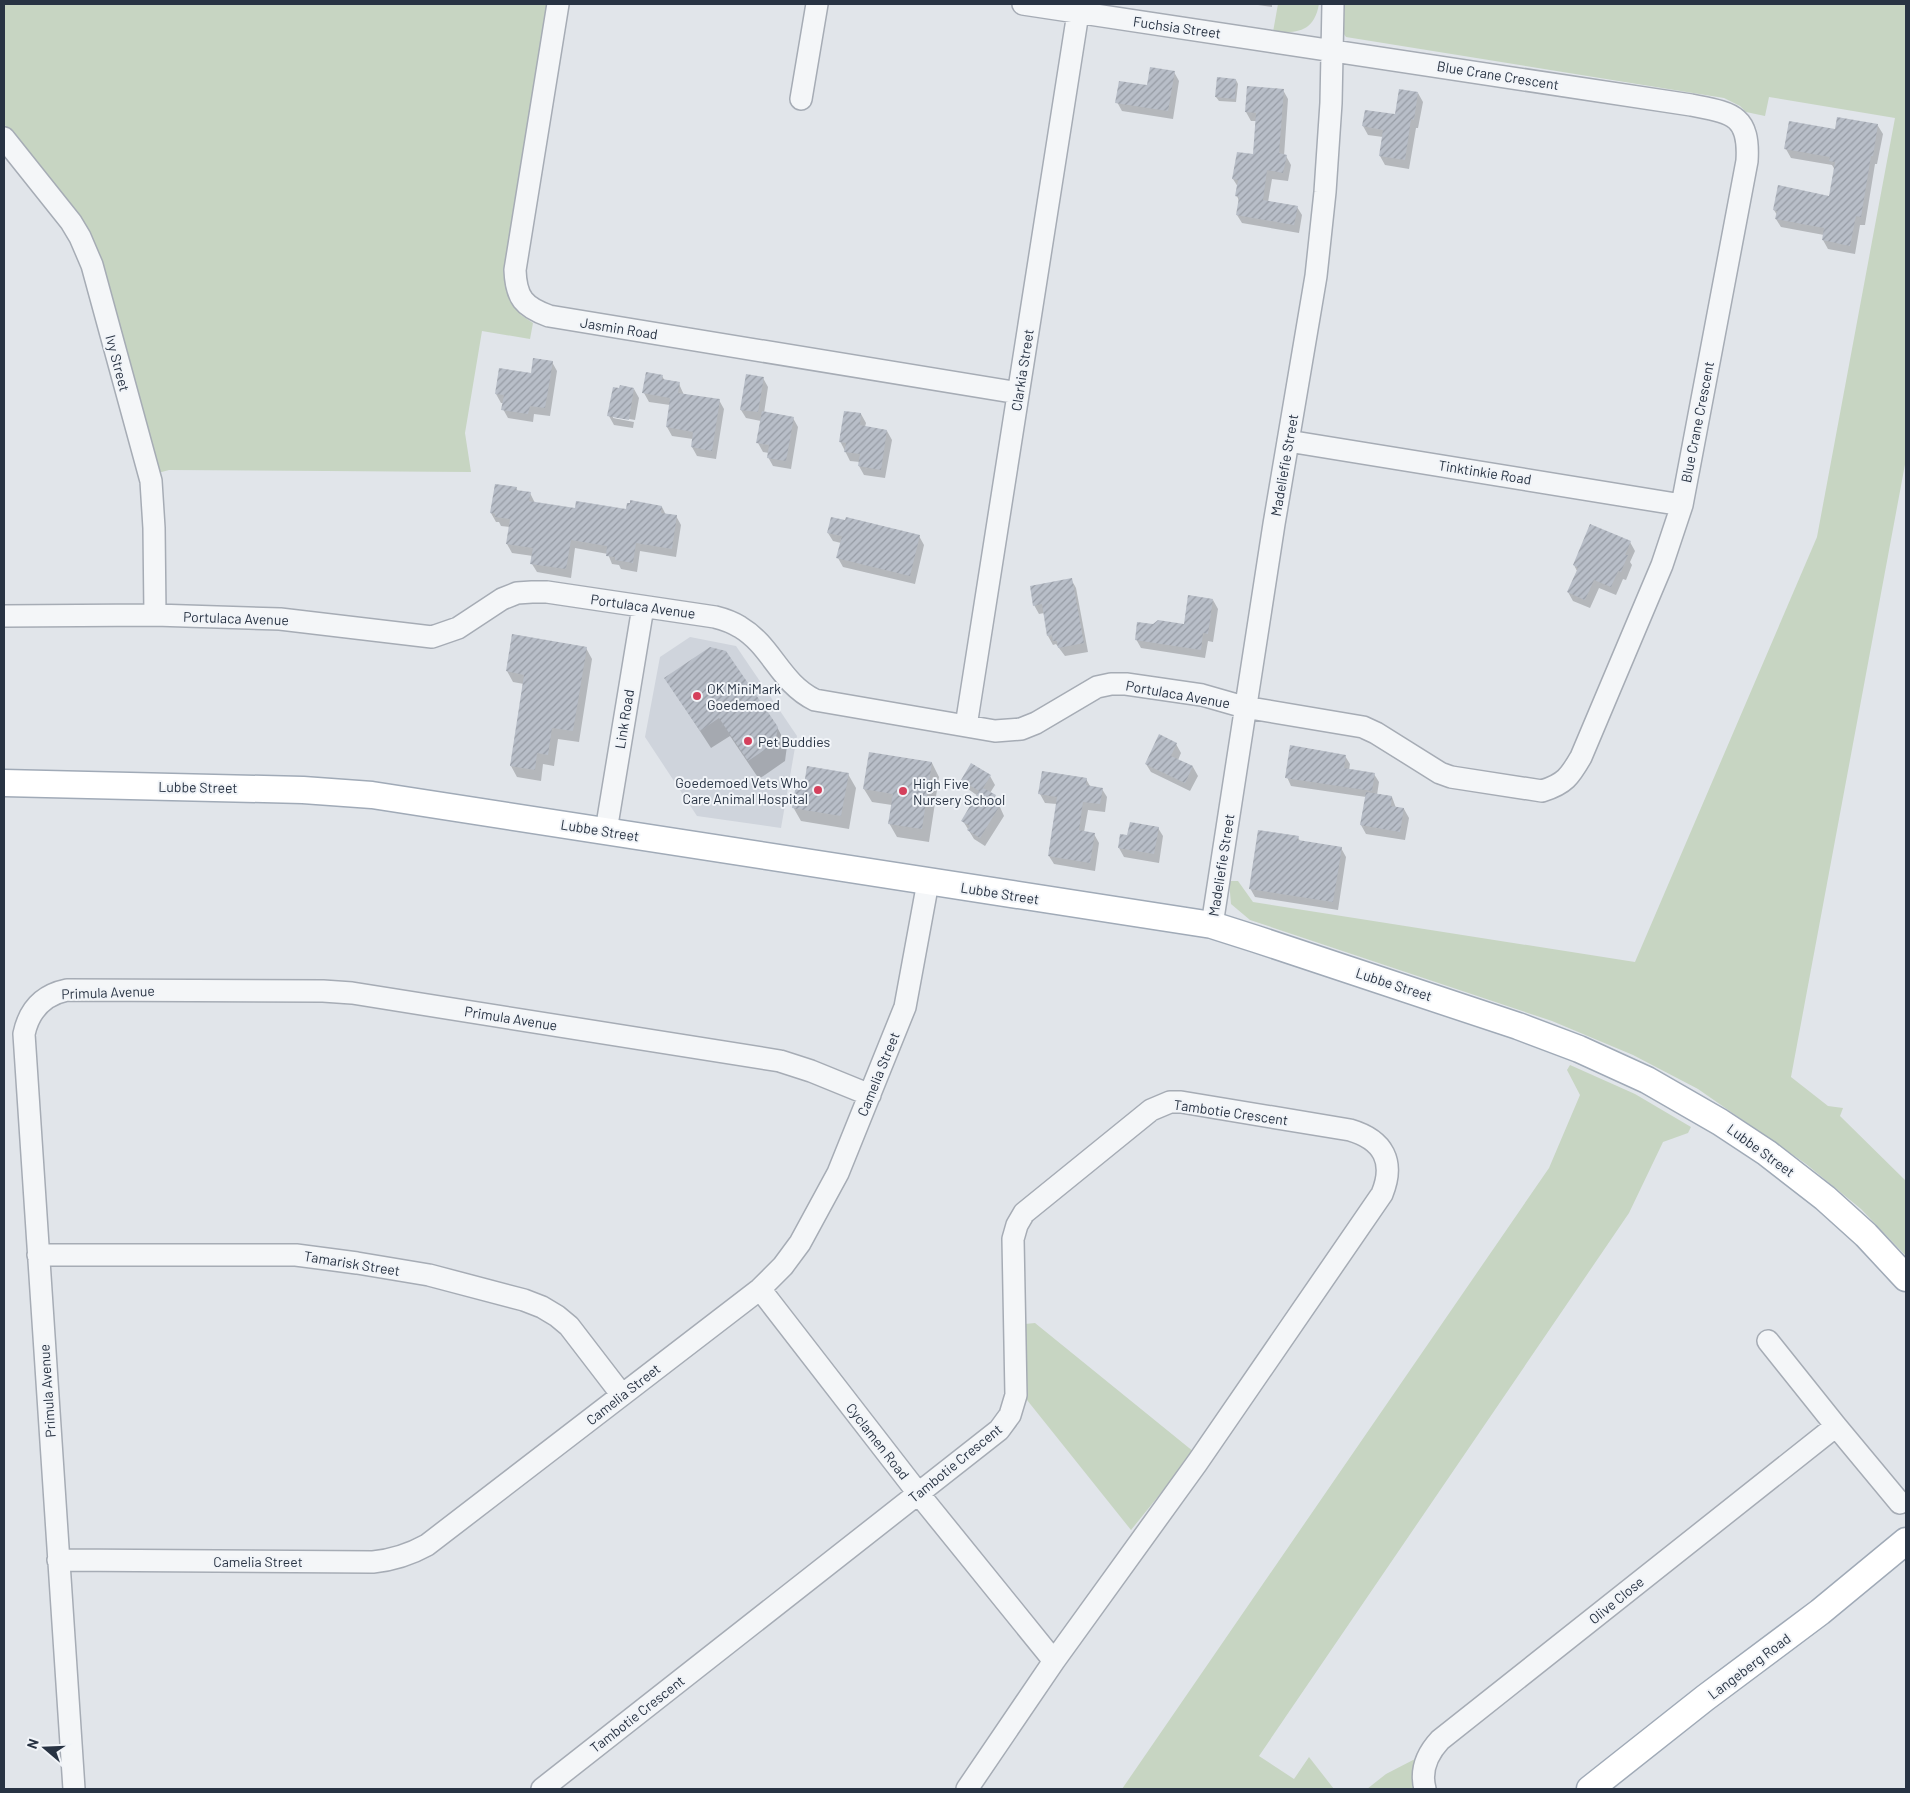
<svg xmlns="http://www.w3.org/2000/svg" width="1910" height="1793" viewBox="0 0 1910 1793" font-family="Barlow,sans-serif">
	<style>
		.built { fill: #cfd4dc }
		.green { fill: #c7d5c2 }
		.shadow { fill: #0003 }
		.building { fill: url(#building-hatch) }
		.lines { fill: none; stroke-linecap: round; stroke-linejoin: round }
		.minor-casing { stroke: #a6acb5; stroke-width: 24 }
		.major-casing { stroke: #a0aab7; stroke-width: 29 }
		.minor { stroke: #f4f6f8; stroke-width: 21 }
		.major { stroke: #fff; stroke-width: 26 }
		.poi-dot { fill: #d5405c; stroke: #f1f4f8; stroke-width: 2 }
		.labels { text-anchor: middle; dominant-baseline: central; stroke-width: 4; stroke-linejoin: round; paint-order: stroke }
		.street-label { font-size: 14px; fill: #283343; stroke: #f1f4f8 }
		.poi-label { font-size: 14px; fill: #283343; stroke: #f1f4f8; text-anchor: start }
	</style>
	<defs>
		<pattern id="building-hatch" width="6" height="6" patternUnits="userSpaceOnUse" patternTransform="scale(1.25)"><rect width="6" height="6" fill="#b8bec8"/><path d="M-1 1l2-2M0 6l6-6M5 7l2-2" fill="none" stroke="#969ba4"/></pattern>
	</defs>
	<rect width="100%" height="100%" fill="#e1e5ea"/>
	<path class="built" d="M690 637 736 646 797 736 781 828 697 816 645 737 660 657Z"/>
	<path class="green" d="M4 4H548L514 304 521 315 533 323 530 339 482 331 465 433 471 472 169 470 158 473 78 216 4 124Z
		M1278 4H1319C1314 32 1298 33 1273 32Z
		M1341 4H1906V459L1791 1077 1828 1106 1843 1108 1840 1116 1906 1181V1256L1861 1209 1806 1164 1698 1089 1633 1055 1552 1021 1250 920 1231 904 1229 881H1238L1253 902 1635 962 1817 537 1895 118 1769 97 1765 116 1746 112 1740 106 1724 98 1346 37 1340 29Z
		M1570 1065 1635 1094 1691 1127 1688 1133 1663 1142 1629 1213 1259 1756 1294 1779 1309 1757 1334 1789H1122L1549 1168 1580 1095 1567 1070Z
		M1035 1323 1194 1452 1131 1530 1027 1400 1025 1324Z
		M1415 1759 1413 1771 1415 1789H1367L1386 1774Z"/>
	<path class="shadow" d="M1251 4H1272V7Z
		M1174 72 1179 81 1173 119 1122 111 1117 102Z
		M1236 80 1238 84 1236 102 1219 101 1216 97Z
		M1283 90 1288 99 1284 156H1286L1291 165 1288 181 1272 179 1268 202 1297 207 1302 215 1299 233 1242 223 1237 215 1239 201 1237 196 1238 187 1233 179 1254 156 1257 121H1251L1246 112Z
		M1418 93 1423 102 1418 128H1416L1409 169 1385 165 1380 156 1383 137 1368 135 1363 126 1396 116Z
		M1878 126 1883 134 1877 164H1875L1865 225H1860L1855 254 1828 249 1823 240 1824 235 1781 227 1776 219 1777 215 1774 210 1830 197 1835 170 1832 165 1791 158 1786 149 1836 130Z
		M552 362 557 371 550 416 534 414 533 422 508 418 503 409 504 403H501L496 394Z
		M662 376 665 381 679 384 684 395 719 400 724 409 716 459 697 456 692 447 693 439 672 436 667 427 670 405 649 402 644 393Z
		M763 378 768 387 764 413 793 418 798 427 791 469 773 466 768 457 769 453 763 452 758 443 761 421 746 418 741 410Z
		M634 389 639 398 635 420 613 416V418L634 422 633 428 614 425 609 416Z
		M861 414 866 423 865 427 887 431 892 440 885 478 864 475 859 466 860 462 850 461 840 441Z
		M516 488 518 491 530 493 535 503 576 510H627L662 507 666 515 676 516 681 525 676 557 640 551 637 572 621 569 619 565 612 564 608 554 575 548 571 578 537 572 532 564 533 556 512 553 507 544 510 527 501 526 499 522H496L491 513Z
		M828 533 919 536 924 545 915 584 843 567 838 558 841 543 833 541Z
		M1630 542 1635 551 1630 562 1632 565 1626 580 1623 579 1616 595 1599 588 1590 608 1573 601 1568 592 1577 571 1574 565Z
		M1071 579 1076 588 1088 652 1065 656 1056 644 1053 645 1048 636 1044 613 1039 614 1034 605Z
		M1213 600 1218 609 1213 642 1208 641 1205 658 1141 648 1136 639 1154 625H1185Z
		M513 635 586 648 592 659 579 742 558 739 554 766 543 764 541 781 517 777 511 766 524 684 513 682 507 671Z
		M666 679 777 727 787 746 785 761 759 779 730 736 711 748Z
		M1176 744 1181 753 1178 760 1193 767 1198 776 1190 791 1151 772 1146 764Z
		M1345 756 1350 764 1349 770 1374 774 1379 782 1377 795 1392 797 1396 808 1404 809 1409 818 1405 840 1366 834 1361 825 1366 797 1291 786 1287 777Z
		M932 763 939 777 929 842 897 837 889 823 892 805 872 802 864 789Z
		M848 774 856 788 849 829 801 821 793 807 805 787Z
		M990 776 995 785 990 793 995 796 1004 816 985 846 974 839 963 821 978 796 968 789 963 780Z
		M1086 779 1090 786 1102 789 1107 797 1105 812 1088 810 1084 832 1094 834 1099 843 1095 871 1054 864 1049 856 1057 804 1045 803 1040 794Z
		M1158 828 1163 836 1159 863 1124 857 1119 848 1128 836Z
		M1298 838 1301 842 1341 848 1346 857 1338 910 1255 897 1250 888Z"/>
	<path class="building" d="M1150 67 1175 71 1168 111 1115 103 1119 81 1147 85Z
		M1217 77 1236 79 1235 99 1215 97Z
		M1247 86 1284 89 1279 153 1287 155 1283 173 1267 170 1263 200 1298 206 1294 225 1236 215 1239 197 1235 196 1238 180 1232 179 1237 152 1253 154 1256 113 1245 112Z
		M1399 89 1418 92 1414 120 1411 119 1405 160 1379 156 1383 130 1362 126 1365 110 1395 114Z
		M1837 117 1878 124 1873 156H1871L1861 217 1856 216 1850 246 1822 240 1824 228 1775 219 1777 211 1773 210 1778 185 1829 196 1835 162 1829 161 1830 157 1784 149 1789 121 1835 129Z
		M533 358 553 361 545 408 530 406 528 414 501 410 504 395 495 394 499 368 531 373Z
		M646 372 663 375 662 379 680 382 678 393 720 399 712 451 691 447 693 432 666 427 670 398 642 393Z
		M746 374 764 377 758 412 740 410Z
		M620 385 634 388 629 420 607 416 613 387 619 388Z
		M762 411 794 417 786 461 767 458 769 445 756 443Z
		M844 411 861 413 860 425 887 430 881 470 858 466 860 454 844 452 846 443 839 442Z
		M495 484 517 487 516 490 531 492 529 501 575 508 576 501 626 509 627 503H630V500L662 506 661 513 677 515 672 549 636 543 633 563 615 560V557L606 556 607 546 571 540 566 569 530 564 533 548 506 544 510 519 495 517V514L490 513Z
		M831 517 845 520 846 517 920 535 910 576 836 558 842 536 827 533Z
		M1590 524 1631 541 1625 555H1628L1621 572 1618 571 1611 587 1594 580 1585 600 1567 592 1578 568 1573 565Z
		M1072 578 1084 643 1058 648 1057 641H1053L1052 635 1047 636 1042 604 1033 606 1030 586Z
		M1188 595 1213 599 1208 634 1203 633 1201 650 1135 640 1137 622 1153 624 1158 620 1184 624Z
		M512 634 587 647 573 731 552 728 548 755 537 753 535 770 510 766 524 675 506 671Z
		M710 647 726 651 778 727 775 743 748 761 719 718 700 731 664 678Z
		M1159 734 1177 743 1171 756 1193 766 1185 783 1145 764Z
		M1290 745 1346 755 1344 768 1375 773 1372 791 1285 778Z
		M869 752 932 762 922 829 888 824 893 794 863 789Z
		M971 763 991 775 983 788 996 795 992 802 999 807 980 838 967 830 970 826 961 821 979 791 961 780Z
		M807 766 849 773 841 816 792 808 796 784 804 785Z
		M1042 771 1087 778 1086 785 1103 788 1100 804 1083 802 1079 830 1095 833 1090 863 1048 856 1057 797 1038 794Z
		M1366 792 1392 796 1391 806 1404 808 1400 832 1360 825Z
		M1130 822 1159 827 1154 854 1118 848 1120 834 1127 835Z
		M1258 830 1299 836 1298 840 1342 847 1333 902 1249 889Z"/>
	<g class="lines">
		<g class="minor-casing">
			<path id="minor" d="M558 4 515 270C516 298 524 307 549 316L1018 393
				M801 99 817 4
				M4 138 71 222 80 237 92 265 151 481 154 528 155 615
				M1288 441 1682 505
				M4 616 155 615 280 619 432 637 458 628 502 599 517 593 532 592H547L715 617C723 619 732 622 740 627 772 646 780 683 815 700L995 731 1021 729 1036 723 1097 687 1111 684H1126L1202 695 1244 707 1363 727 1376 733 1440 773 1451 777 1542 791C1565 784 1570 776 1581 757L1662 565 1682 505 1747 161C1750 114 1731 113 1691 105L1023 4
				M966 726 1078 13
				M606 831 643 607
				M1212 925 1274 524 1316 276 1325 192 1331 103 1333 4
				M38 1255H296L357 1263 429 1275 524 1300 542 1307 557 1316 569 1326 622 1395
				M760 1289 918 1493 1054 1661
				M1768 1341 1836 1426 1900 1503
				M58 1560 373 1562C393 1560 409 1555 427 1545L760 1289 783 1266 800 1243 838 1173 905 1007 928 882
				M74 1789 24 1034C29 1010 43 995 67 990L323 991 352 993 780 1061 811 1071 870 1095
				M542 1789 999 1430 1010 1415 1016 1395 1013 1239 1017 1225 1024 1213 1151 1110 1170 1102H1181L1350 1130C1384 1140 1395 1162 1382 1194L1197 1463 1054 1661 967 1789
				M1425 1789C1420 1770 1427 1754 1440 1740L1836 1426"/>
		</g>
		<g class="major-casing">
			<path id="major" d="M4 783 303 790 372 795 1212 925 1256 939 1518 1026 1579 1049 1647 1080 1720 1122 1767 1153 1825 1198 1866 1235 1906 1278
				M1590 1789 1705 1698 1820 1612 1906 1541"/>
		</g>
		<use href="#minor" class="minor"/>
		<use href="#major" class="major"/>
	</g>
	<g class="poi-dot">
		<circle cx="697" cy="696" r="5"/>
		<circle cx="748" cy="741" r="5"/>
		<circle cx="818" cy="790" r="5"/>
		<circle cx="903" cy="791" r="5"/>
	</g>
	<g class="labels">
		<g class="street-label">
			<text transform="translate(1177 27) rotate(8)">Fuchsia Street</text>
			<text transform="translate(1498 75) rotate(9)">Blue Crane Crescent</text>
			<text transform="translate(619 328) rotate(9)">Jasmin Road</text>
			<text transform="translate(118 363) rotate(75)">Ivy Street</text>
			<text transform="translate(1022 370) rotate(-81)">Clarkia Street</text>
			<text transform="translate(1697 422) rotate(-79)">Blue Crane Crescent</text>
			<text transform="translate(1284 465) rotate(-80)">Madeliefie Street</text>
			<text transform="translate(1485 472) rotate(9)">Tinktinkie Road</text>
			<text transform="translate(643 606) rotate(8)">Portulaca Avenue</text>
			<text transform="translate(236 618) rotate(2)">Portulaca Avenue</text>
			<text transform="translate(1178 694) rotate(10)">Portulaca Avenue</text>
			<text transform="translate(624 719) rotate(-81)">Link Road</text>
			<text transform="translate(198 787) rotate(1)">Lubbe Street</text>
			<text transform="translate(600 830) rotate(9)">Lubbe Street</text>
			<text transform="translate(1221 865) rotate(-81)">Madeliefie Street</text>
			<text transform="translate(1000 893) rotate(9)">Lubbe Street</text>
			<text transform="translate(1394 984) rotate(18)">Lubbe Street</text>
			<text transform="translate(108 992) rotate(-2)">Primula Avenue</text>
			<text transform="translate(511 1018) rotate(9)">Primula Avenue</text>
			<text transform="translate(878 1074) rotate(-68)">Camelia Street</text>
			<text transform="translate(1231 1112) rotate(8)">Tambotie Crescent</text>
			<text transform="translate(1761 1150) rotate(36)">Lubbe Street</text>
			<text transform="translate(352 1263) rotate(9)">Tamarisk Street</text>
			<text transform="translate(47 1391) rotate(-94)">Primula Avenue</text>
			<text transform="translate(623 1394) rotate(-38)">Camelia Street</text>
			<text transform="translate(878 1441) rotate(52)">Cyclamen Road</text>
			<text transform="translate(955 1463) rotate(-39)">Tambotie Crescent</text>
			<text x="258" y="1561">Camelia Street</text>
			<text transform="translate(1616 1600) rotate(-39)">Olive Close</text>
			<text transform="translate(1749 1666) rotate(-37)">Langeberg Road</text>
			<text transform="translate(637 1714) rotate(-38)">Tambotie Crescent</text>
		</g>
		<g class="poi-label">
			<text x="707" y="688">OK MiniMark<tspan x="707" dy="16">Goedemoed</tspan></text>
			<text x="758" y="741">Pet Buddies</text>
			<text x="808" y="782" text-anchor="end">Goedemoed Vets Who<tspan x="808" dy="16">Care Animal Hospital</tspan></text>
			<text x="913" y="783">High Five<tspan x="913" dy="16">Nursery School</tspan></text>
		</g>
	</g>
	<rect width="1910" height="1793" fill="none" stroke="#283343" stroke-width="10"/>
	<g transform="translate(45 1748) rotate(289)" stroke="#f1f4f8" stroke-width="4" paint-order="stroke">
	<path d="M0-4L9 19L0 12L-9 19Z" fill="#283343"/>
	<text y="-8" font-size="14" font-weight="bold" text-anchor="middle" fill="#283343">N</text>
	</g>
</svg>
